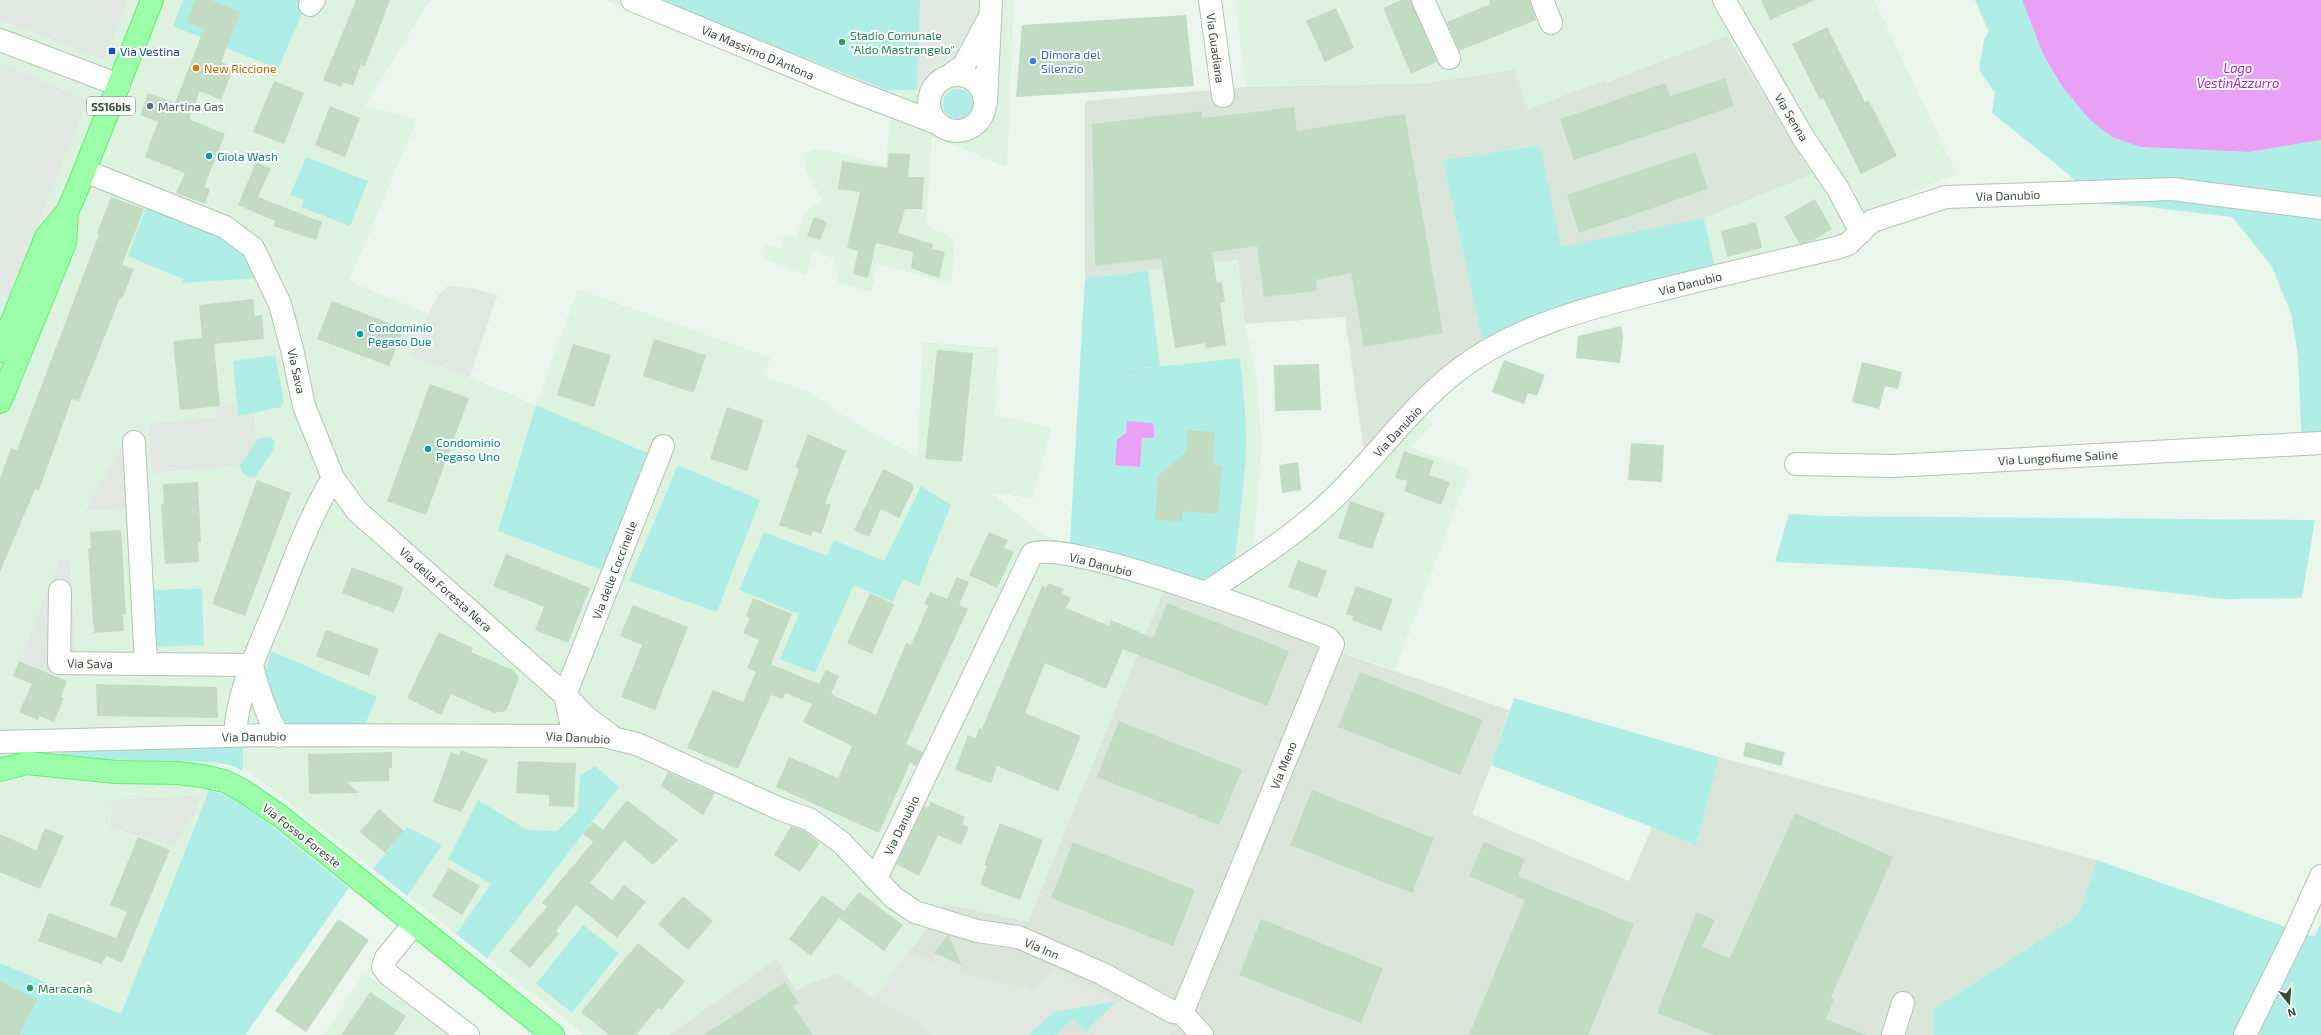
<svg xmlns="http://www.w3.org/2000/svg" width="2321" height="1035" viewBox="0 0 2321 1035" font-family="'Exo 2',sans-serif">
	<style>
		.residential { fill: #def2e0 }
		.industrial { fill: #dbe6db }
		.green { fill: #afeee6 }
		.parking { fill: #e1e8e2 }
		.water { fill: #e9a1f8 }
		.building { fill: #c1dcc2 }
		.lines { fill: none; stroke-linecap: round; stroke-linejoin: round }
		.minor-casing { stroke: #aec6b0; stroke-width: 24 }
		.major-casing { stroke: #5ef070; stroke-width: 24 }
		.minor { stroke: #fff; stroke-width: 22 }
		.major { stroke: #9affa8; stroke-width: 22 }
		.leisure-dot { fill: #2e9e5b; stroke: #fff; stroke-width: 1.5 }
		.transit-dot { fill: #1a4fb4; stroke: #fff; stroke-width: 1.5 }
		.shop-dot { fill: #3f7fe0; stroke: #fff; stroke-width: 1.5 }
		.food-dot { fill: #e8710a; stroke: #fff; stroke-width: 1.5 }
		.service-dot { fill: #5c6f8a; stroke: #fff; stroke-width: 1.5 }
		.culture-dot { fill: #0f9aa8; stroke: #fff; stroke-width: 1.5 }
		.labels { text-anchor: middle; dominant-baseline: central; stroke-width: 4; stroke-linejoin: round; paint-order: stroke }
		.shield { fill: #fff; stroke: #738173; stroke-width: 1 }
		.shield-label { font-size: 11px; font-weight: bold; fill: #374b37 }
		.leisure-label { font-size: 12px; fill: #27864d; stroke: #fff; text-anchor: start }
		.street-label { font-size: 12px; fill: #374b37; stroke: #fff }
		.transit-label { font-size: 12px; fill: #164399; stroke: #fff; text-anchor: start }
		.shop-label { font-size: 12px; fill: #366cbe; stroke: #fff; text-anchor: start }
		.food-label { font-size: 12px; fill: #c56008; stroke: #fff; text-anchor: start }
		.service-label { font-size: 12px; fill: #4e5e75; stroke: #fff; text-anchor: start }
		.culture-label { font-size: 12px; fill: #0d838f; stroke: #fff; text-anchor: start }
		.water-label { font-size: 13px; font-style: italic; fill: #ab23c4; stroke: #fff }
	</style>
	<rect width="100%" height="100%" fill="#eaf6eb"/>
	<path class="residential" d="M0 0H430L365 106 417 119 349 281 428 314 438 295 449 286 471 288 497 295 470 377 536 405 578 289 771 358 763 376 807 391 850 420 917 457 923 342 998 348 995 415 1051 428 1033 498 991 493 1047 537 1070 543 1085 278 1238 260 1245 324 1256 375 1262 448 1252 556 1364 453 1413 403 1433 424 1411 447 1470 470 1395 670 1163 592 1028 923 945 904 874 1000 838 974 807 984 796 990 776 959 669 1035H585L224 752 121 1014 0 963Z
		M606 0H1014L1007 167 932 136 926 225 955 240 951 284 877 263 872 292 838 283 834 258 814 250 806 275 762 258 766 244 780 249 784 234 796 238 805 211 822 201 806 170 803 155 814 149 830 151 886 165 890 118Z
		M1235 0H1874L1957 174 1866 212 1842 243 1716 272 1561 248 1515 71 1427 83 1246 87Z
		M364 973 449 1035H324Z"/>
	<path class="industrial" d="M1727 36 1812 174 1704 218 1561 248 1540 145 1443 160 1483 344 1364 453 1345 317 1245 324 1238 260 1085 278V101L1246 87 1427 83 1515 70 1528 109 1605 80 1606 83Z
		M1163 592 1509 710 1491 765 1472 814 1629 881 1652 827 1696 846 1719 757 2097 860 2081 908 2073 919 1932 1010 1934 1035H669L776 959 796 991 807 984 838 974 874 999 945 904 1028 922Z"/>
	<path class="green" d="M183 0H308L278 69 173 26Z
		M656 0H920L917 90H887Z
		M1975 0H2022L2043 54 2061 85 2089 119 2141 147 2249 152 2321 140V443L2305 444 2301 428 2298 356 2291 313 2271 265 2232 217 2140 206 2098 204 2067 173 1992 113 1995 93 1979 70 1984 39 1989 32Z
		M943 104a15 15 0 1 1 30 0a15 15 0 1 1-30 0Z
		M1540 145 1561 247 1704 218 1716 272 1483 344 1443 160Z
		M306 157 368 181 350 226 301 207 304 200 290 195Z
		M147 205 207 228 246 254 260 278 182 283 183 279 128 256Z
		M1148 271 1160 366 1109 372 1240 358C1243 386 1246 415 1246 444 1245 484 1239 525 1234 565L1199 581 1100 554V547L1070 543 1085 278Z
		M275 355 284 401 281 407 238 416 233 361Z
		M536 405 647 453 602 570 498 531Z
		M270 436 275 441 273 451 256 475 253 477C245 477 241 474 240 465L257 439Z
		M678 465 760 500 717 612 629 581Z
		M921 486 951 505 919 586 903 579 893 602 854 585 815 673 780 659 799 614 739 590 764 532 827 556 834 540 884 561Z
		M1789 514 1827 516 2315 520 2302 598 2224 599 2070 581 1915 568 1775 562Z
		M202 588 204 645 155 647 152 590Z
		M271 651 377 697 364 727 286 728 276 717 264 677Z
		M1514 698 1719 757 1696 846 1652 827 1491 765Z
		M243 747V771L230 765 211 762 63 758 59 754 62 752Z
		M595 766 619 787 487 958 456 934 491 884 448 859 478 800 527 830 557 831 578 810 580 776Z
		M209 790 240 801 349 888 245 1035H0V963L121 1014Z
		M407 827 442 845 407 896 373 869Z
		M2097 860 2314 937 2321 923V1035H1934L1932 1010 2073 919 2081 908Z
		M583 925 619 953 572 1013 536 984Z
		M1118 1001 1086 1032 1073 1019 1055 1035H1029L1053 1012Z"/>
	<path class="parking" d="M0 0H128L105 60 0 20Z
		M920 0H977L975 33 963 52 942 62 918 85Z
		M0 63 88 100 8 298 0 295Z
		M449 286 471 288 497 295 470 377 410 356 438 295Z
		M237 404 238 416 254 413 257 439 240 465 152 473 149 424 216 417V407Z
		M143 436 146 488 127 508 85 511 127 437Z
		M60 559 70 562 77 673 44 671 21 659Z
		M199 796 195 815 173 845 110 828 112 800Z
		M909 952 932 962 935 953 962 965 959 973 1035 990 1054 969 1118 1001 1127 995 1176 1029 1169 1035H1096L1089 1028 1117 1001 1053 1012 1029 1035H930L918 1022 874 1000Z"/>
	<path class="water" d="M2022 0H2321V140L2249 152 2141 147 2112 137 2089 119 2061 85 2043 54Z
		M1127 421 1152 423 1154 426V438H1142L1140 467 1115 465 1117 440 1126 433Z"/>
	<path class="building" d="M195 0H211L241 12 221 62 234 67 221 100 200 91 189 119 225 134 204 187 210 189 205 204 176 193 185 173 145 157 158 122 140 115 148 93 175 103 204 29 187 22Z
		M356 0H390L365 66 361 64 353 86 343 82 341 87 323 80Z
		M1401 0H1411L1437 62 1411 74 1383 8Z
		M1489 0H1530L1536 20 1459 51 1447 22 1490 4Z
		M1761 0H1815L1770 20Z
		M1336 8 1354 48 1325 62 1306 21Z
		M1186 15 1194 86 1016 97 1022 25Z
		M1827 27 1865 102 1869 101 1897 156 1861 174 1823 98 1820 100 1792 44Z
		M1725 78 1734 106 1574 160 1560 119 1666 83 1670 96Z
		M274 81 304 93 284 144 253 132Z
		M330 106 360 118 345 157 315 145Z
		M1294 107 1297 131 1405 114 1443 333 1364 347 1351 273 1316 280 1317 291 1264 297 1257 246 1212 252 1217 283 1222 282 1225 302 1220 303 1226 345 1206 348 1205 343 1175 348 1161 258 1095 266 1092 124 1202 111V118Z
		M1695 152 1708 189 1579 233 1567 195Z
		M889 153 910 154 908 177H924L922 209H905L898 233 933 244 932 249 945 252 939 278 911 268 913 252 876 243 868 278 853 274 858 251 847 248 860 192 838 189 842 161 887 168Z
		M256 162 271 168 258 197 322 222 316 240 273 226 275 221 238 205Z
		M111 197 144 209 122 265 134 269 122 299 120 298 79 401 72 399 39 490 35 489 0 572V478L11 448 17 450 99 234 97 233Z
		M1815 199 1832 229 1814 240 1800 244 1784 217Z
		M814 217 827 222 820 240 807 236Z
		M1756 222 1762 248 1727 257 1721 231Z
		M253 299 255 316 262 315 264 339 214 344 220 406 180 410 173 341 202 338 199 305Z
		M332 301 404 329 389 366 317 339Z
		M1621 326 1623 336 1620 363 1576 358 1578 336Z
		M654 339 706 355 694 393 643 376Z
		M573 344 611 355 594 407 557 395Z
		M937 350 973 353 962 462 925 459Z
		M1504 360 1545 375 1537 396 1528 393 1524 404 1492 392Z
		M1862 362 1902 372 1898 389 1885 386 1879 409 1852 402Z
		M1319 364 1321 410 1275 411 1274 365Z
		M430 384 469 398 426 515 387 501Z
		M727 407 764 420 747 471 710 459Z
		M1188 430 1215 432 1213 465 1222 466 1218 514 1183 511 1182 521 1155 520 1158 476 1186 452Z
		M808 434 846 451 825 503 831 505 821 534 813 531 811 536 779 525 799 469 795 467Z
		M1631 443 1664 445 1662 482 1628 480Z
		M1404 451 1434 461 1429 475 1450 482 1441 505 1404 491 1407 481 1395 478Z
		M1298 462 1301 490 1282 493 1279 465Z
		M883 469 913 484V490L899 518 881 509 869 537 854 530Z
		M257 480 291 493 245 616 212 604Z
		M198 482 201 542H198L199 562 165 564 161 504H164L163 484Z
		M1350 501 1385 513 1372 549 1338 538Z
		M121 530 126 614H123L124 631 94 633 88 549 91 548 90 532Z
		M989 532 1008 540 1004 548 1014 552 997 588 969 575Z
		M506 554 590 588 568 643 535 630 544 607 493 586Z
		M1298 560 1327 571 1317 598 1288 587Z
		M352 567 404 587 394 613 342 593Z
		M957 577 969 582 959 605 968 609 906 744 923 752 916 766 910 763 879 833 776 787 789 757 838 778 852 746 803 722 812 704 785 693 783 699 771 695 738 769 687 748 713 690 743 702 756 672 747 668 759 640 743 633 750 618 746 616 753 598 792 614 771 664 819 684 826 670 839 676 831 694 876 715 906 643 911 645 928 606 924 604 930 592 947 599Z
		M1049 583 1064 589 1062 594 1071 598 1066 608 1109 626 1111 620 1153 638 1167 603 1289 651 1267 706 1123 649 1106 689 1045 663 1025 713 1081 736 1058 791 997 766 991 783 955 770 968 735 976 738 979 728 982 729 1042 586 1046 588Z
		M1356 586 1393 599 1381 631 1352 620 1353 616 1346 614Z
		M870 593 894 604 872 654 847 643Z
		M633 605 688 627 655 710 621 697 642 645 620 636Z
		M326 630 379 649 369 676 316 656Z
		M439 632 473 648 471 652 513 670 519 678 506 711 494 713 451 694 441 715 407 698Z
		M19 661 67 681 61 697 64 698 54 722 40 716 38 720 19 712 32 684 13 676Z
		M1360 672 1483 720 1460 775 1338 727Z
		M96 684 217 687 218 718 97 716Z
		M1119 721 1242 770 1219 825 1097 777Z
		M1746 742 1785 752 1781 766 1743 756Z
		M461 750 488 760 461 812 433 802 451 752 459 755Z
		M392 752V768H389V781L347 782 359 793 309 794 308 754Z
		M518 761 576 763 574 807 549 806V795L516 793Z
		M668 772 715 793 703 815 661 786Z
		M1312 790 1434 838 1412 893 1290 845Z
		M627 800 678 840 653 865 624 840 590 883 612 900 624 885 646 902 617 938 576 905 556 931 559 934 530 968 509 951 547 907 542 903 593 842 583 834 593 822 603 830Z
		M931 802 965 817 962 824 969 827 961 845 938 835 919 876 896 864 924 806 928 808Z
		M379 809 404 831 385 853 360 832Z
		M1795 813 1893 857 1831 997 1834 999 1826 1019 1866 1035H1713L1657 1013 1696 912 1715 920 1702 947 1730 958Z
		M1000 823 1043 840 1020 900 980 885 987 866 984 865Z
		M791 826 803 830 820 843 800 872 774 855Z
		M45 828 64 836 40 889 0 872V834L36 850Z
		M138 837 170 850 122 963 106 956 102 964 38 941 49 913 116 938 127 912 110 905Z
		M1073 842 1195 890 1173 946 1051 898Z
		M1484 842 1525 859 1518 876 1634 924 1588 1035H1469L1525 900 1469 876Z
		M449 868 480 886 462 915 432 896Z
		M859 892 903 925 884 951 839 918 811 956 789 939 822 895 844 911Z
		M683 896 713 921 688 950 658 924Z
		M338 919 369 940 306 1032 275 1011Z
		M1261 919 1383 968 1361 1023 1239 975Z
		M948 935 962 965 934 953Z
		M638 943 685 981 662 1010 658 1008 636 1035H609L581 1012Z
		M0 981 37 1000 19 1035H0Z
		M785 982 799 1003 793 1006 813 1035H704Z
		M370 992 406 1016 394 1035H341Z"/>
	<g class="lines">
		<g class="minor-casing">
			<path id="minor" d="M632 0 845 88 937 123
				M1210 0 1223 96
				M1423 0 1449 58
				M1542 0 1551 23
				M1724 0 1803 137 1838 189 1861 232
				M310 5 314 0
				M0 40 119 85
				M929 103a28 28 0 1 1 56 0a28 28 0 1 1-56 0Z
				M949 76 964 65 987 22
				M986 102 991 0
				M85 171 225 227 253 248 280 304 292 349 304 406 333 478C309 518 293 562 276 606 259 648 237 691 235 736
				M134 442 146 664 252 665
				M1796 464 1893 466 2321 443
				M333 478 357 511 565 695 574 735
				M60 591 59 663 146 664
				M1207 592C1252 562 1299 533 1337 495 1379 453 1414 403 1461 368 1517 326 1589 308 1656 291 1716 276 1776 262 1836 248L1848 244 1872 221 1946 197 2172 189 2321 208
				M252 665C258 690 265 713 279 736
				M614 738 586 717 565 695 663 446
				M0 742 264 735 604 736 637 744 780 809 809 819 841 842 893 897 915 912 977 931 1018 937 1101 973 1173 1012 1182 1013 1202 1035
				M876 878 1032 554C1067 538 1282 620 1328 638L1333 644 1182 1013
				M414 924 386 958 383 967 389 975 468 1035
				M1893 1035 1903 1003
				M2245 1035 2294 936 2321 876"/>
		</g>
		<g class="major-casing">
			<path id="major" d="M0 351 46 237 67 212 76 192 152 0
				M0 402 65 243 67 212
				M0 770 27 763 116 772 178 773 202 776 224 781 242 790 280 816 553 1035"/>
		</g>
		<use href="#minor" class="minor"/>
		<use href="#major" class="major"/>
	</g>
	<g class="leisure-dot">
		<circle cx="842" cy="42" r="4"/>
		<circle cx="30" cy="988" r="4"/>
	</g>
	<rect class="transit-dot" x="108" y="47" width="8" height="8" rx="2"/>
	<circle class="shop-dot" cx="1033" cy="61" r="4"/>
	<circle class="food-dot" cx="196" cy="68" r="4"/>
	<circle class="service-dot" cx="150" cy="106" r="4"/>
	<g class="culture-dot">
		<circle cx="209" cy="156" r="4"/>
		<circle cx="360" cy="334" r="4"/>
		<circle cx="428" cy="449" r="4"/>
	</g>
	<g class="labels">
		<rect class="shield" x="87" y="97" width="48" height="18" rx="3"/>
		<g class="shield-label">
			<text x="111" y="106">SS16bis</text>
		</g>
		<g class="leisure-label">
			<text x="850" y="35">Stadio Comunale<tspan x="850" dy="14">"Aldo Mastrangelo"</tspan></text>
			<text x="38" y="988">Maracanà</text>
		</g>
		<g class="street-label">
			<text transform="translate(1216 48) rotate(82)">Via Guadiana</text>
			<text transform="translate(758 52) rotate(23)">Via Massimo D'Antona</text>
			<text transform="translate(1792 117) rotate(59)">Via Senna</text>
			<text transform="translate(2008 195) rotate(-2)">Via Danubio</text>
			<text transform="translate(1690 283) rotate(-14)">Via Danubio</text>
			<text transform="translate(297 371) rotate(78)">Via Sava</text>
			<text transform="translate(1397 431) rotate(-47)">Via Danubio</text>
			<text transform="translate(2058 457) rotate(-3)">Via Lungofiume Saline</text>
			<text transform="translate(1101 564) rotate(14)">Via Danubio</text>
			<text transform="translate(614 570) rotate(-69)">Via delle Coccinelle</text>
			<text transform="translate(446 589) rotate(42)">Via della Foresta Nera</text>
			<text transform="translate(90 663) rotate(1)">Via Sava</text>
			<text transform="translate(254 736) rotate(-1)">Via Danubio</text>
			<text transform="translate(578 737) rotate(3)">Via Danubio</text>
			<text transform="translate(1283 765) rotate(-68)">Via Meno</text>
			<text transform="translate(901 825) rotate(-64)">Via Danubio</text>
			<text transform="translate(302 835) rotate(38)">Via Fosso Foreste</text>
			<text transform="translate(1042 948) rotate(23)">Via Inn</text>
		</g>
		<g class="transit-label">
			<text x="120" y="51">Via Vestina</text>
		</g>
		<g class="shop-label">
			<text x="1041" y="54">Dimora del<tspan x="1041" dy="14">Silenzio</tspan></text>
		</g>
		<g class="food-label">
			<text x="204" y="68">New Riccione</text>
		</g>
		<g class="service-label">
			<text x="158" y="106">Martina Gas</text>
		</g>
		<g class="culture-label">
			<text x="217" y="156">Giola Wash</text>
			<text x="368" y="327">Condominio<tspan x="368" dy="14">Pegaso Due</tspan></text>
			<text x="436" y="442">Condominio<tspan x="436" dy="14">Pegaso Uno</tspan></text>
		</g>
		<g class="water-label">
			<text x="2238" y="68">Lago<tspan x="2238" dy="15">VestinAzzurro</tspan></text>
		</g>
	</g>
	<g transform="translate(2289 1003) rotate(163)" stroke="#ffffff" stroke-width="3" paint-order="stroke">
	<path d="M0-3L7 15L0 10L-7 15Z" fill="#374b37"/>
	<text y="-6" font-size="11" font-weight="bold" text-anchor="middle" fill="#374b37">N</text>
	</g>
</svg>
